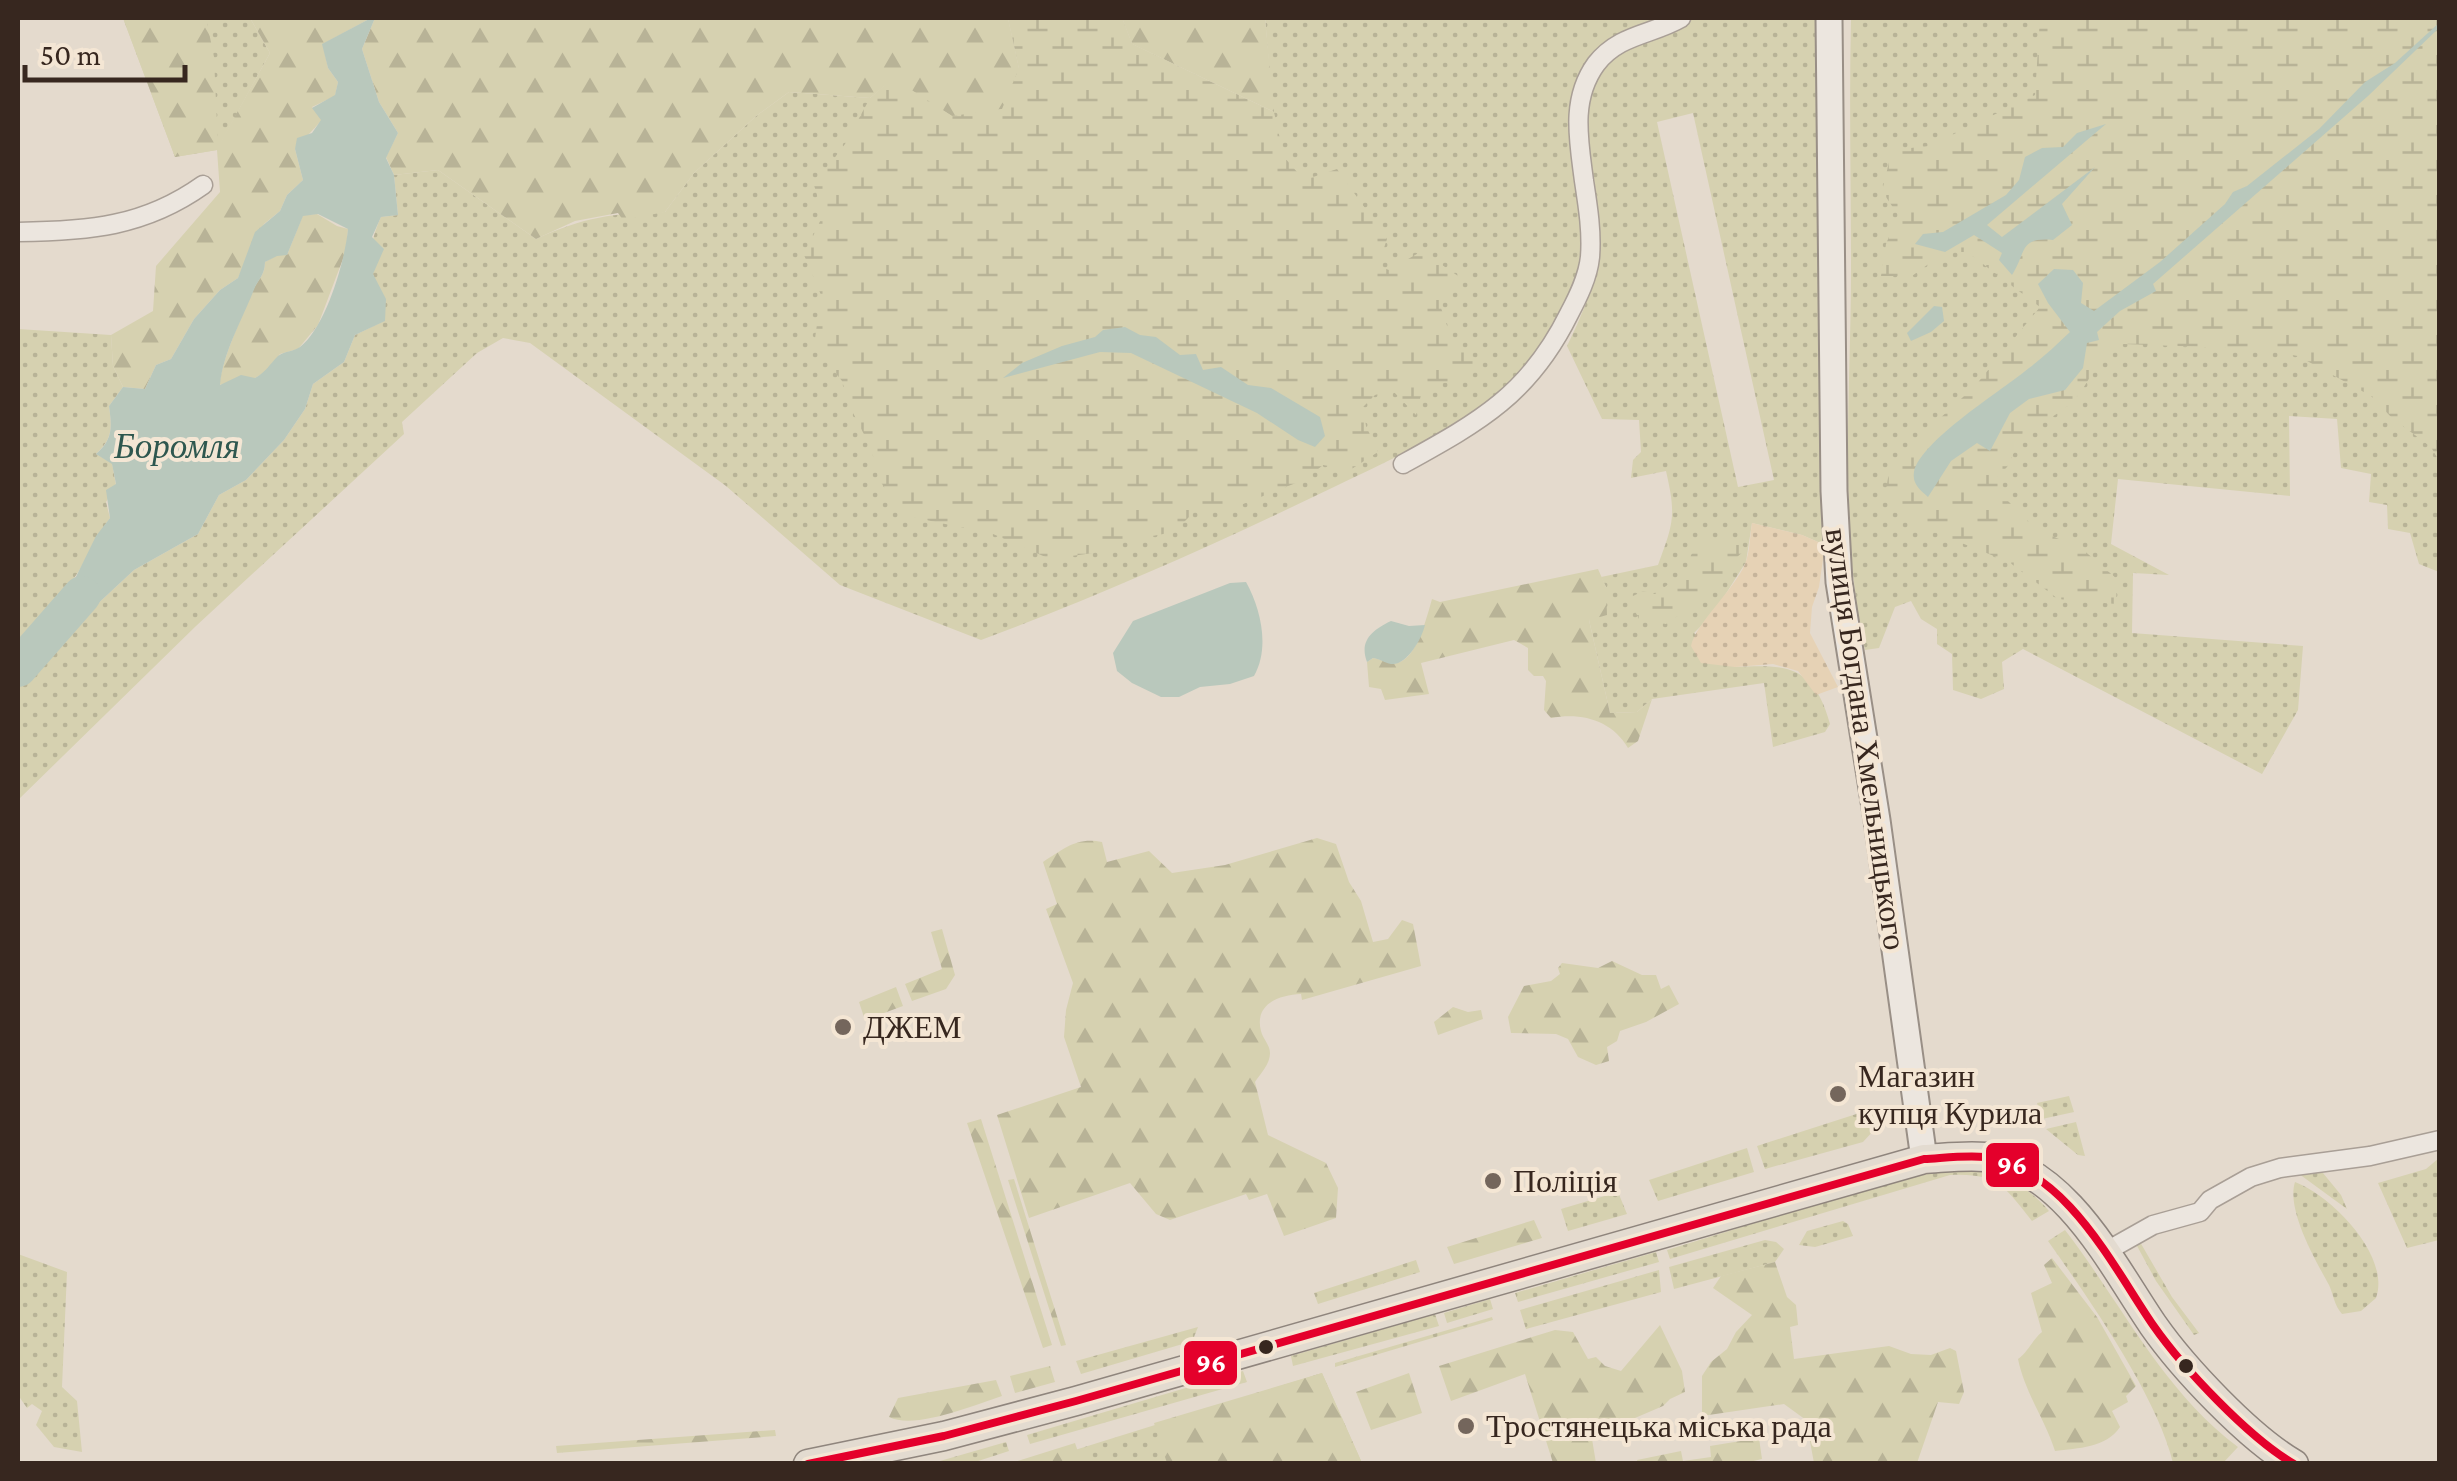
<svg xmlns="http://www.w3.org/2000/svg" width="2457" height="1481" viewBox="0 0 2457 1481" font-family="'Crimson Pro',serif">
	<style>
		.green { fill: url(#green-dots); fill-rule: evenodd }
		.forest { fill: url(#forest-firs) }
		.wetland { fill: url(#wetland-marsh) }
		.sand { fill: url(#sand-dots) }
		.water { fill: #b9c8bc; fill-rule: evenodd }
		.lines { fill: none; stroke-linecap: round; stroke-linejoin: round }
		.river { stroke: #b9c8bc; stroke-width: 38 }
		.street-casing { stroke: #a99f96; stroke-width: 21 }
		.secondary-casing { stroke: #998f86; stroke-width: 29 }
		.primary-casing { stroke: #8f857d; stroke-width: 31 }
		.street { stroke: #ece6df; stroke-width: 18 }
		.secondary { stroke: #ece6df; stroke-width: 25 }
		.primary { stroke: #e3dbd0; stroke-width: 28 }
		.bus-1-casing { stroke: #f4e6d4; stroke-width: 15 }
		.bus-1 { stroke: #e4002b; stroke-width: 8 }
		.poi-dot { fill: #74665c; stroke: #f4e6d4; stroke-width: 4 }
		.bus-dot { fill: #37271f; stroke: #f4e6d4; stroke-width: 4 }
		.labels { text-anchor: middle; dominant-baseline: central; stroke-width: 8; stroke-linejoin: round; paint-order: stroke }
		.street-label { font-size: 32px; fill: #37271f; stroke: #f4e6d4 }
		.poi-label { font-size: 32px; fill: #37271f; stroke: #f4e6d4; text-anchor: start }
		.water-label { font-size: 35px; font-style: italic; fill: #2e574f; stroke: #f4e6d4 }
		.line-badge { stroke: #f4e6d4; stroke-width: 4 }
		.badge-label { font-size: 28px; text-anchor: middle; font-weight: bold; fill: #fff }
	</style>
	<defs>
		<pattern id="green-dots" width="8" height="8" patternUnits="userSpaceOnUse" patternTransform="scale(2.5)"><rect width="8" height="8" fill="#d6d1b0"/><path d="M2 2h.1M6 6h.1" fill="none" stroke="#b8b397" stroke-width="1.8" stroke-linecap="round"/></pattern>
		<pattern id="forest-firs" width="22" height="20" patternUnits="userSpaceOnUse" patternTransform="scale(2.5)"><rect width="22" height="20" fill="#d6d1b0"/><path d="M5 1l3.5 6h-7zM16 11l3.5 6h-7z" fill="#b8b397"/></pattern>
		<pattern id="wetland-marsh" width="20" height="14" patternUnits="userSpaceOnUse" patternTransform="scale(2.5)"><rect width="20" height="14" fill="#d6d1b0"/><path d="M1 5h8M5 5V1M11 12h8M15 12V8" fill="none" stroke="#b8b397"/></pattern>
		<pattern id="sand-dots" width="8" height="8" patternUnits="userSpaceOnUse" patternTransform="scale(2.5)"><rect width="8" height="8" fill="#e6d2b5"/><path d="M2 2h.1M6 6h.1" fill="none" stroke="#c6b49b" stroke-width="1.8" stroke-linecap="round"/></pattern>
	</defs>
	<rect width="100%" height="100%" fill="#e4dacd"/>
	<path class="green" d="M123 18H250L270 53 217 150 175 157Z
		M1008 18H1122L1132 44 1273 112 1265 18H1817L1825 545 1802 535 1752 523 1746 562 1713 614 1694 633 1735 667C1788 664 1814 666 1830 724L1825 732 1773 747 1764 683 1652 699 1637 712 1610 713 1589 620 1606 587 1601 577 1658 565C1674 522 1676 515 1666 471L1631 478 1633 460 1641 452 1639 420 1602 419 1567 346C1609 261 1603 233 1588 142L1569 130C1570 183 1592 224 1575 279 1563 318 1538 361 1507 388 1458 430 1394 458 1336 486 1220 542 1102 595 981 640L840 585 726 486 530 343 503 338 477 353 402 422 404 434 196 626 18 800V329L111 335 113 366 123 387 109 406C112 428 113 438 96 454L112 463 116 485 106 502 110 518C89 545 82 579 53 600L76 624 134 570 198 534 219 495 246 480 284 440 305 409 313 384 344 362 355 335 384 321C387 293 379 297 373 274 368 254 373 234 381 217L398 215 394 175 438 170 536 239C584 217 613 213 665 212L694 173 756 116 789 92 870 98 1019 68ZM1693 113 1774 480 1738 487 1657 122Z
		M1851 18H2439V572L2419 564 2410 533 2388 529 2387 505 2369 502 2371 474 2341 468 2337 419 2289 416 2290 496 2118 479 2111 544 2169 575 2133 573 2132 633 2303 646 2298 710 2262 774 2023 649 2002 662 2004 689 1981 699 1953 690 1952 654 1937 644V629L1921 619 1911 601 1895 607 1879 648 1865 650C1838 526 1851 395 1851 269 1851 185 1849 102 1851 18Z
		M2069 1096 2074 1112 2042 1119 2037 1103Z
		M2025 1106 2030 1122 1992 1124 1987 1112Z
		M1875 1108V1129L1863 1142 1765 1169 1757 1146Z
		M2076 1122 2085 1156 2078 1155 2046 1129Z
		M1747 1148 1754 1172 1658 1201 1649 1180Z
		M2439 1158V1240L2407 1248 2378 1183 2426 1169Z
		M1949 1169C1990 1169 2022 1179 2049 1211L2032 1221C2004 1186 1998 1173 1950 1175L1670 1259 1667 1250 1868 1188Z
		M2295 1171 2323 1173 2341 1195 2347 1209Z
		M2295 1182C2332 1196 2391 1256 2376 1298L2361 1311 2342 1314C2334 1305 2334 1296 2329 1285 2316 1261 2286 1210 2295 1182Z
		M1618 1192 1627 1214 1568 1231 1561 1209Z
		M1843 1221 1848 1224 1853 1236 1815 1247 1799 1245 1807 1231Z
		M2065 1230C2122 1304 2162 1390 2238 1447L2223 1463H2173C2157 1396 2089 1299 2048 1241Z
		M1765 1240 1776 1242 1784 1249 1775 1262 1674 1289 1669 1267Z
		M2140 1242 2172 1297 2199 1333 2194 1335 2156 1281 2136 1244Z
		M1656 1252 1659 1262 1518 1302 1515 1293Z
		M18 1254 67 1272 62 1387 77 1401 82 1452 54 1447 36 1425 42 1411 32 1404 27 1408 18 1395Z
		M1416 1260 1420 1272 1318 1304 1314 1293Z
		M1659 1270 1661 1292 1526 1329 1520 1310Z
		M1490 1299 1493 1309 1447 1323 1444 1313Z
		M1435 1314 1439 1326 1293 1366 1291 1356Z
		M1492 1317 1493 1320 1335 1367V1363Z
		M1198 1327 1194 1337 1186 1343 1081 1374 1076 1361Z
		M1243 1371 1247 1382 1030 1444 1027 1435Z
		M1322 1373 1362 1463 1030 1464Z
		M1006 1442 1009 1451 972 1463H933Z"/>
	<path class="forest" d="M123 18H206L214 57 218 147 270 53 250 18H371L323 44 328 68 338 82 335 96 312 107 322 120 295 149 303 180 287 195 280 211 264 224 238 278 220 290 194 319 171 359 156 365 145 389 123 387 113 366 111 335 153 311 156 266 220 192 217 150 175 157Z
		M375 18H1008L1019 68 1003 109 952 116 893 79 870 98 789 92 756 116 694 173 665 212 623 220 618 213 575 221 536 239 438 170 394 175 386 157 398 133 379 102 362 49Z
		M1122 18H1265L1274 112 1132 44Z
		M317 214 337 226 348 229 346 251 318 325 298 349 280 354 267 371 255 378 219 385C224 353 240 322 252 292 257 280 265 276 265 262L277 255H287L303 215Z
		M1598 569 1606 587 1607 615 1589 620 1610 713 1637 712 1652 699 1638 741 1628 748C1612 720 1581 712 1551 718L1544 710 1546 681 1543 676H1534L1528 670V648L1514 640 1421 663 1429 694 1385 700 1381 689 1369 687 1367 662 1373 658C1381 659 1391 665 1397 663 1417 659 1427 616 1432 599L1440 602Z
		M1317 838 1336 844 1349 882 1361 901 1373 942 1388 939 1402 920 1413 924 1421 966 1302 1000 1301 994C1279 995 1254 1004 1261 1031 1263 1039 1270 1045 1270 1053 1270 1064 1261 1073 1255 1082L1268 1135 1326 1163 1338 1188 1336 1218 1284 1236 1267 1194 1249 1200 1246 1194 1170 1220 1156 1214 1130 1183 1029 1218 997 1115 1081 1087 1064 1037 1066 1010 1073 983 1046 909 1057 904 1043 862C1064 849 1076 837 1102 842L1107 862 1149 851 1172 873 1225 865Z
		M942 929 955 975 946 989 912 1001 905 984 942 969 931 932Z
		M1612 961 1642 975H1656L1661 989 1669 985 1679 1004 1646 1022 1620 1031 1617 1041 1607 1047 1609 1061 1596 1065 1578 1057 1568 1039 1556 1034 1511 1033 1508 1017 1524 986 1551 981 1560 974 1558 968 1562 963 1598 968Z
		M896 987 903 1006 865 1020 859 1002Z
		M1453 1007 1468 1012 1481 1010 1483 1019 1438 1035 1434 1022Z
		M981 1119 1052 1345 1043 1348 967 1123Z
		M1014 1179 1066 1345 1061 1346 1008 1180Z
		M1534 1220 1542 1238 1454 1264 1447 1247Z
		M2052 1258 2097 1317 2136 1386 2126 1396 2128 1402 2112 1411 2120 1427C2106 1448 2078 1448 2055 1451 2045 1419 2025 1393 2018 1359 2029 1351 2032 1340 2042 1332L2031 1293 2052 1283 2044 1265Z
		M1775 1262 1787 1297 1796 1305 1798 1325 1790 1327 1794 1359 1889 1346 1911 1354 1931 1355 1950 1348 1956 1351 1964 1392 1959 1404 1938 1402 1917 1463H1814L1806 1420 1784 1404 1702 1416V1376L1711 1362 1727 1349 1736 1332 1752 1315 1713 1288 1721 1276Z
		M1660 1325 1682 1371 1685 1392 1670 1399 1663 1406 1607 1430 1591 1433 1596 1463H1553L1525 1374 1451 1401 1439 1366 1555 1330 1573 1332 1588 1359 1596 1357 1605 1366 1621 1371Z
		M1050 1366 1055 1382 1015 1393 1010 1376Z
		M1322 1373 1362 1463H1167L1154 1423Z
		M1409 1373 1422 1413 1371 1430 1356 1392Z
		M996 1380 1002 1396C974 1405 915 1430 889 1417L898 1398Z
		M775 1430 776 1436 557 1453 556 1446Z
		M1759 1438 1762 1459 1741 1464 1638 1463 1637 1460 1681 1451 1683 1461 1711 1457 1710 1446Z
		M1075 1443 1082 1463H1011Z"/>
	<path class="wetland" d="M1008 18H1122L1132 44 1274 112 1284 157 1304 180 1337 169 1387 239 1378 266 1389 270 1422 251 1458 276 1440 305 1456 352 1463 351 1477 359 1473 374 1452 382 1432 383 1421 395 1416 415 1392 390 1375 395 1363 407 1366 426 1378 452 1350 470 1323 465 1306 479 1233 508 1196 510 1174 532 1125 541 1093 553 1050 559 993 534 907 516 879 480 871 448 850 407 842 381 814 346 821 295 804 255 823 215 814 185 845 144 870 98 893 78 952 116 1002 109 1019 68Z
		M2040 18H2439V461L2431 447 2392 418 2371 396 2298 356 2255 349 2124 344 2103 350C2079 401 2075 407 2024 431L2007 467 1997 477 2004 497 2037 530 2081 548 2117 579 2116 604 2058 599 2009 562 1914 524 1895 512 1885 497 1888 478 1898 457 1975 386 2040 307 1967 252H1945L1912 276H1881L1886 244 1898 215 1882 191 1892 150 1929 146 2035 95Z
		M1729 539 1748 549C1731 559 1727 570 1716 584 1703 601 1684 612 1666 624L1639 619 1632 605 1633 596 1643 591 1655 594 1688 570 1691 555 1703 541Z"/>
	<path class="sand" d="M1752 523 1802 535 1825 545 1819 587 1812 607 1810 633 1838 687 1816 695 1798 671 1773 664 1735 667 1701 663 1691 646C1696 623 1734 590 1745 564 1750 552 1750 535 1752 523Z"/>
	<path class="water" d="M371 18H375L362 49 379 102 398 133 386 158 394 175 398 215 381 217 372 237 384 249 373 274 386 299 385 321 355 335 344 362 313 384 305 409 284 440 246 480 219 495 198 534 134 570 76 624 50 634 42 619 53 600 71 587 96 536 110 518 106 490 116 484 112 464 96 454C113 439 112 428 109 406L123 387 145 389 156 365 171 359 194 319 220 290 238 278 255 232 280 211 287 195 303 180 295 149 297 138 312 133 321 120 312 108 335 95 338 82 328 68 322 44ZM318 214 348 229C345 261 326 327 300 347 293 352 284 351 278 356 269 365 266 372 255 378L241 375 220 385C223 353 241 322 253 292 257 280 265 276 265 262L277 256 287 255 303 216Z
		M2439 23V28L2368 96 2153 284 2156 291 2120 311 2097 332 2099 340 2087 343 2083 368 2065 390 2029 399 2010 413 1990 451 1977 443 1951 461 1928 497C1920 490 1912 484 1914 472 1920 441 2004 389 2029 368 2044 357 2057 344 2070 332L2048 303 2038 284 2054 269 2073 270 2083 283 2081 303 2094 311 2160 262 2225 204 2233 192 2247 186 2319 129 2365 82 2395 63Z
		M2106 124 1987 225 2002 237 2095 167 2062 204 2072 225 2053 240C2019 237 2027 251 2012 275L1999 260 2002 253 1974 235 1945 252 1915 244 1923 234 1943 232 2006 195 2019 180 2025 157 2042 148 2063 147 2077 133Z
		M1934 306 1942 307 1944 321 1931 332 1911 341 1907 333Z
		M1125 327 1140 335 1156 337 1180 355 1196 354 1203 370 1221 367 1248 385 1271 388 1320 417 1325 436 1315 447 1298 440 1257 413 1131 353 1100 352 1003 378 1022 363 1062 346 1095 337 1103 330Z
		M1246 582C1261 609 1270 648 1254 676L1230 684 1200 687 1179 697H1161L1132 683 1117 671 1113 653 1133 621 1230 583Z
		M1391 621 1409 626 1425 625C1422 638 1407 666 1391 664 1385 663 1380 659 1373 658L1367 662C1359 641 1372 630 1391 621Z"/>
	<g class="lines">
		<path class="river" d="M18 668 82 595"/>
		<g class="street-casing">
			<path id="street" d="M18 232C88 231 144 227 203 185
				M1403 464C1479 422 1529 395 1569 314 1578 297 1588 277 1590 257 1592 232 1588 207 1584 181 1579 141 1570 100 1596 64 1619 34 1652 35 1681 18
				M2105 1252 2153 1225 2200 1212 2210 1200 2251 1177 2280 1168 2370 1156 2440 1140"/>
		</g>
		<g class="secondary-casing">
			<path id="secondary" d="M1829 18 1834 491 1839 582 1877 820 1924 1159"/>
		</g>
		<g class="primary-casing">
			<path id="primary" d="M808 1464 944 1436 1076 1401 1924 1159C1943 1158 1966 1155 1985 1157 2066 1169 2112 1265 2153 1325 2183 1368 2249 1438 2294 1464"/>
		</g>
		<use href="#street" class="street"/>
		<use href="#secondary" class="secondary"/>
		<use href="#primary" class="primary"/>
		<g class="bus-1-casing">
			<path id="bus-1" d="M808 1464 944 1436 1076 1401 1924 1159C1943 1158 1966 1155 1985 1157 2066 1169 2112 1265 2153 1325 2183 1368 2249 1438 2294 1464"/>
		</g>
		<use href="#bus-1" class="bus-1"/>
	</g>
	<g class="poi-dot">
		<circle cx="843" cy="1027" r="10"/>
		<circle cx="1838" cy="1094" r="10"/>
		<circle cx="1493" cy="1181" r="10"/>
		<circle cx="1466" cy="1426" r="10"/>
	</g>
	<g class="bus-dot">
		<circle cx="1266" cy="1347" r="9"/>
		<circle cx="2186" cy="1366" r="9"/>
	</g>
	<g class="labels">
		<g class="street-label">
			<text transform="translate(1866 739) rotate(82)">вулиця Богдана Хмельницького</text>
		</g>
		<g class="poi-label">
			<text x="863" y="1027">ДЖЕМ</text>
			<text x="1858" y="1076">Магазин<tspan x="1858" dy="37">купця Курила</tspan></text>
			<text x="1513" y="1181">Поліція</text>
			<text x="1486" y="1426">Тростянецька міська рада</text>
		</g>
		<g class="water-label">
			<text x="177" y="446">Боромля</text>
		</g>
	</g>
	<g class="line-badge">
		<rect x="1984" y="1141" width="57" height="48" rx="10" fill="#e4002b"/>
		<rect x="1182" y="1339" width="57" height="48" rx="10" fill="#e4002b"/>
	</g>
	<g class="badge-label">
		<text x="2012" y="1174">96</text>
		<text x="1211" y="1372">96</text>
	</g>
	<rect width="2457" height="1481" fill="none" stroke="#37271f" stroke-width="40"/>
	<path d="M25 65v15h160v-15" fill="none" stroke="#37271f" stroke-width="5"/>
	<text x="40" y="65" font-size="30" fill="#37271f" stroke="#f4e6d4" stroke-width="8" paint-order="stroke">50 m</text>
</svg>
